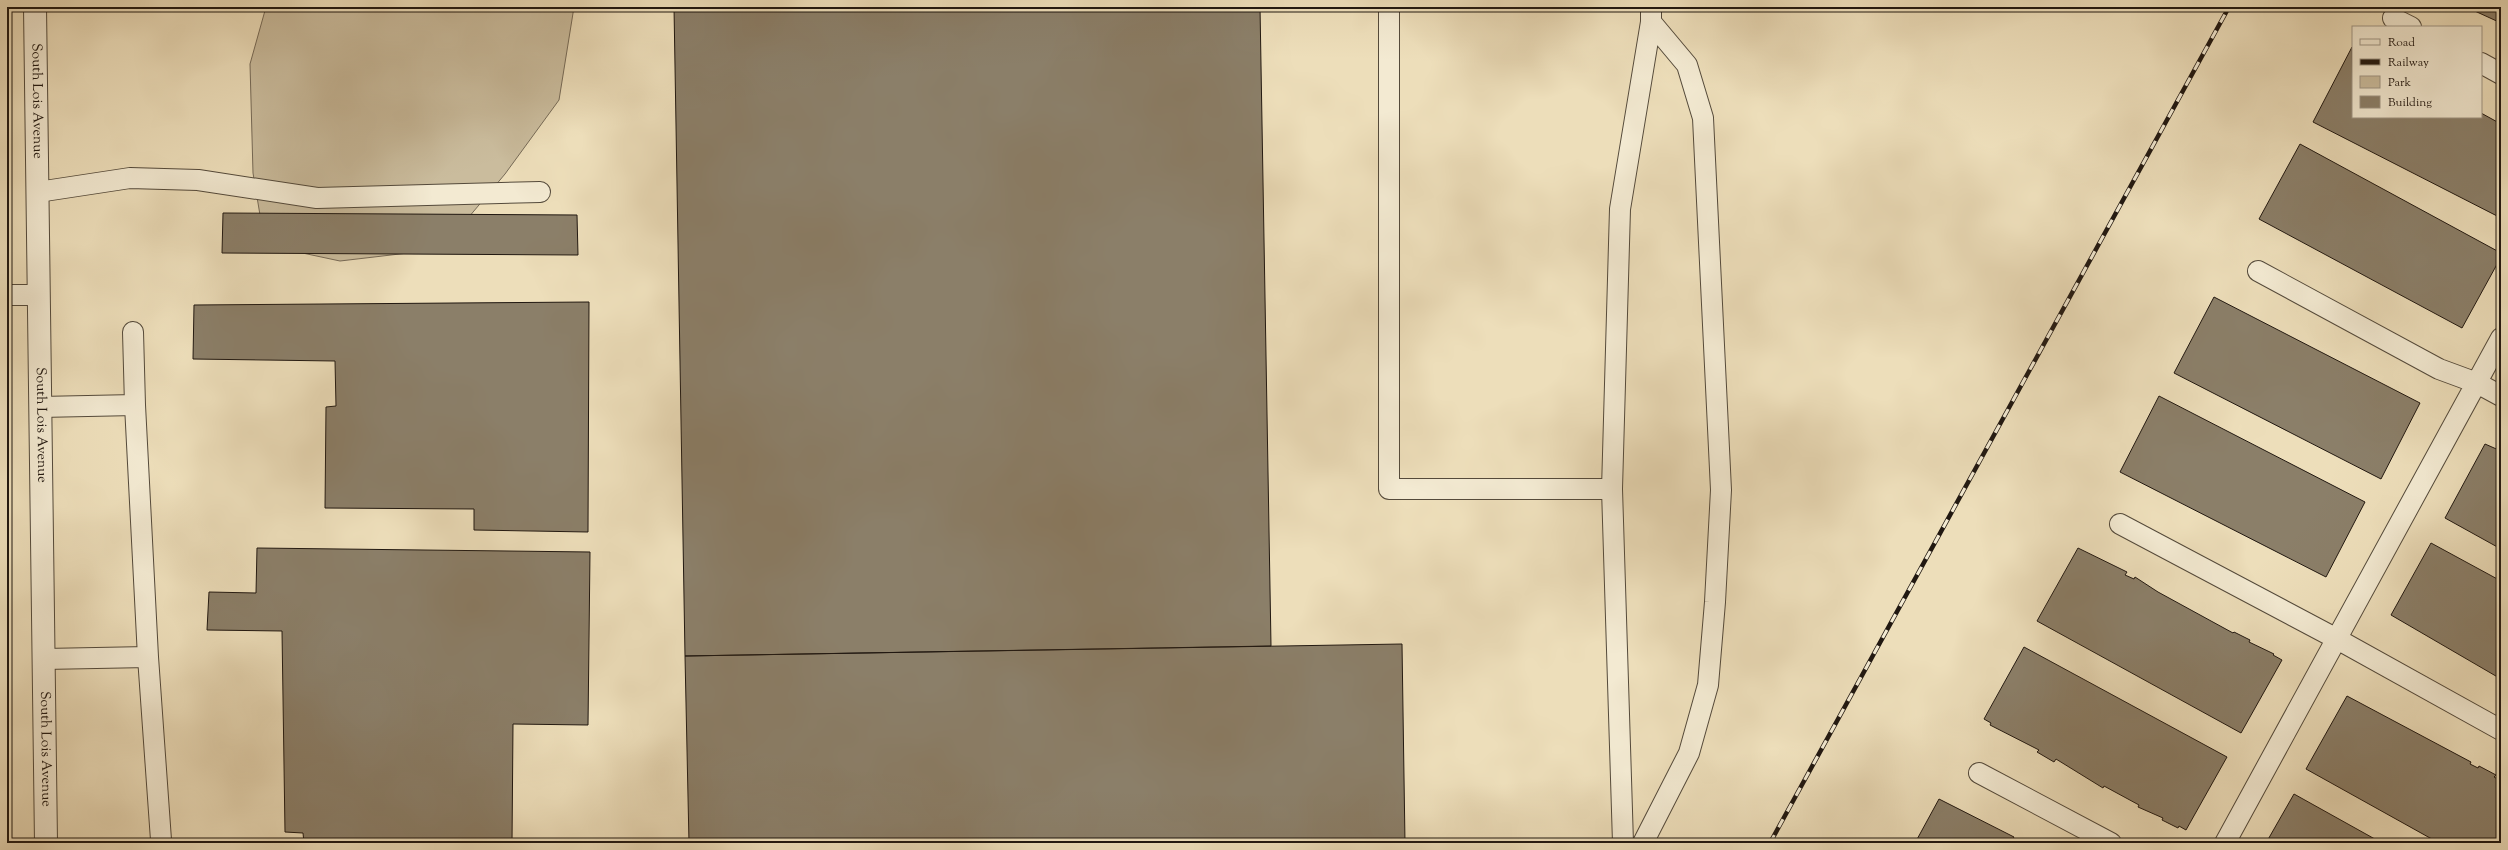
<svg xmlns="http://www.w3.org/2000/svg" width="2508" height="850" viewBox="0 0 2508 850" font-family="'Sorts Mill Goudy',serif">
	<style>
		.green { fill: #cabc9d; stroke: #766a57 }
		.building { fill: #8b7f69; stroke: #211811 }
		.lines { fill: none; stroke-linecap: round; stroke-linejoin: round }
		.lane-casing { stroke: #544a3b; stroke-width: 22 }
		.street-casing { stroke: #544a3b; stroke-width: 24 }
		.lane { stroke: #f3ead2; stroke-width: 20 }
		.street { stroke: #f3ead2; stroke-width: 22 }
		.rail-casing { stroke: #211811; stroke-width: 4.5 }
		.rail { stroke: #f3ead2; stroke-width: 3; stroke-dasharray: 9; stroke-linecap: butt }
		.labels { text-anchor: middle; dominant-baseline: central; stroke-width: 4; stroke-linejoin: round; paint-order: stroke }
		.street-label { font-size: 14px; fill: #211811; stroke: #f3ead2 }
	</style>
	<rect width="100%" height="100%" fill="#eddeba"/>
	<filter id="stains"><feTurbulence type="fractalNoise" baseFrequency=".005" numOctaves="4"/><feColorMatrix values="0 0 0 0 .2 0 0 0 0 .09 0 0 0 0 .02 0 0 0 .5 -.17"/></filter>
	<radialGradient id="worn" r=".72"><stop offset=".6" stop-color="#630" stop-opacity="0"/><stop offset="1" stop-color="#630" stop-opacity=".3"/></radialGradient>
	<path class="green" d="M266 7H574L559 100 505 174 442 249 340 261 265 245 253 173 250 64Z"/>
	<path class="building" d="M674 7H1260L1271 646 685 656Z
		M2466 7H2501V23Z
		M2352 47 2353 117H2481V113L2501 124V218L2313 122Z
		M2300 144 2501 253V257L2462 328 2259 219Z
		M223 213 577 215 578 255 222 253Z
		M2214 297 2420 403 2381 479 2174 373Z
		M589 302 588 532 474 530V509L325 508 326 407 336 406 335 361 193 359 194 305Z
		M2159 396 2365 502 2326 577 2120 472Z
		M2485 444 2501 451V549L2445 518Z
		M2431 543 2501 581V679L2391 615Z
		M257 548 590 552 588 725 513 724 512 843H304L303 833 285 832 282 631 207 630 209 592 256 593Z
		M2078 548 2127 572 2125 575 2134 579 2135 577 2158 592 2233 633 2234 632 2250 640 2249 642 2274 654 2273 655 2282 660 2241 733 2037 621Z
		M1402 644 1405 843H689L685 656Z
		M2024 647 2227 757 2186 830 2179 826 2178 828 2162 820 2163 818 2138 807 2139 805 2104 786 2103 788 2056 759 2054 762 2037 752 2039 750 1990 725 1991 723 1984 719Z
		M2347 696 2471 762 2470 764 2478 768 2479 766 2496 775 2494 777 2501 781V843H2439L2306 769Z
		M2294 794 2382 843H2266Z
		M1939 799 2014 837 2012 840 2019 843H1915Z"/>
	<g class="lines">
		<g class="lane-casing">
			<path id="lane" d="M1389 7V489H1612
				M2393 18 2411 27
				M2481 63 2501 74
				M38 192 130 178 198 180 317 198 540 192
				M2258 271 2439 369 2477 383 2501 396
				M7 295H39
				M133 332 135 405
				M40 407 135 405 148 657
				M2120 524 2337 639 2501 730
				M44 659 148 657 161 840
				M1979 773 2111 843
				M1623 843 1612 489 1620 209 1651 22V7
				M1643 843 1689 753 1708 685 1715 602 1721 490 1703 118 1687 65 1651 22
				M2225 843 2501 338"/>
		</g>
		<g class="street-casing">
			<g id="street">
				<path id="s1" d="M35 7 46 843"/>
			</g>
		</g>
		<use href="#lane" class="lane"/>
		<use href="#street" class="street"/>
		<g class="rail-casing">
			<path id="rail" d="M1770 843 2229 7"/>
		</g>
		<use href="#rail" class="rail"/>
	</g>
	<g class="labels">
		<g class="street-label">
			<text stroke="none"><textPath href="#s1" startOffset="94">South Lois Avenue</textPath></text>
			<text stroke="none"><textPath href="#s1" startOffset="418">South Lois Avenue</textPath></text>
			<text stroke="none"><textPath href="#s1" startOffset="742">South Lois Avenue</textPath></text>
		</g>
	</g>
	<rect width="2508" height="850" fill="none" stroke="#eddeba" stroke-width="24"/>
	<rect x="8" y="8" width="2492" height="834" fill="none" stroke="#211811" stroke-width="2"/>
	<rect x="12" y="12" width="2484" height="826" fill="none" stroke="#211811"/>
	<rect x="2352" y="26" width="130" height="92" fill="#f3ead2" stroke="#9f9685"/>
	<rect x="2360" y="39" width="20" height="6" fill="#f3ead2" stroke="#9f9685"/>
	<text x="2388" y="46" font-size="12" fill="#211811">Road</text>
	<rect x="2360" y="59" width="20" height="6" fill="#211811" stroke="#9f9685"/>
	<text x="2388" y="66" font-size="12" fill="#211811">Railway</text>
	<rect x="2360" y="76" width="20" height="12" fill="#cabc9d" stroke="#9f9685"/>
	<text x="2388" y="86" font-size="12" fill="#211811">Park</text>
	<rect x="2360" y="96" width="20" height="12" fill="#8b7f69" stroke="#9f9685"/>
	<text x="2388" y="106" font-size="12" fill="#211811">Building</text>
	<rect width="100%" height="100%" filter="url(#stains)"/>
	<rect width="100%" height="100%" fill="url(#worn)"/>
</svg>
